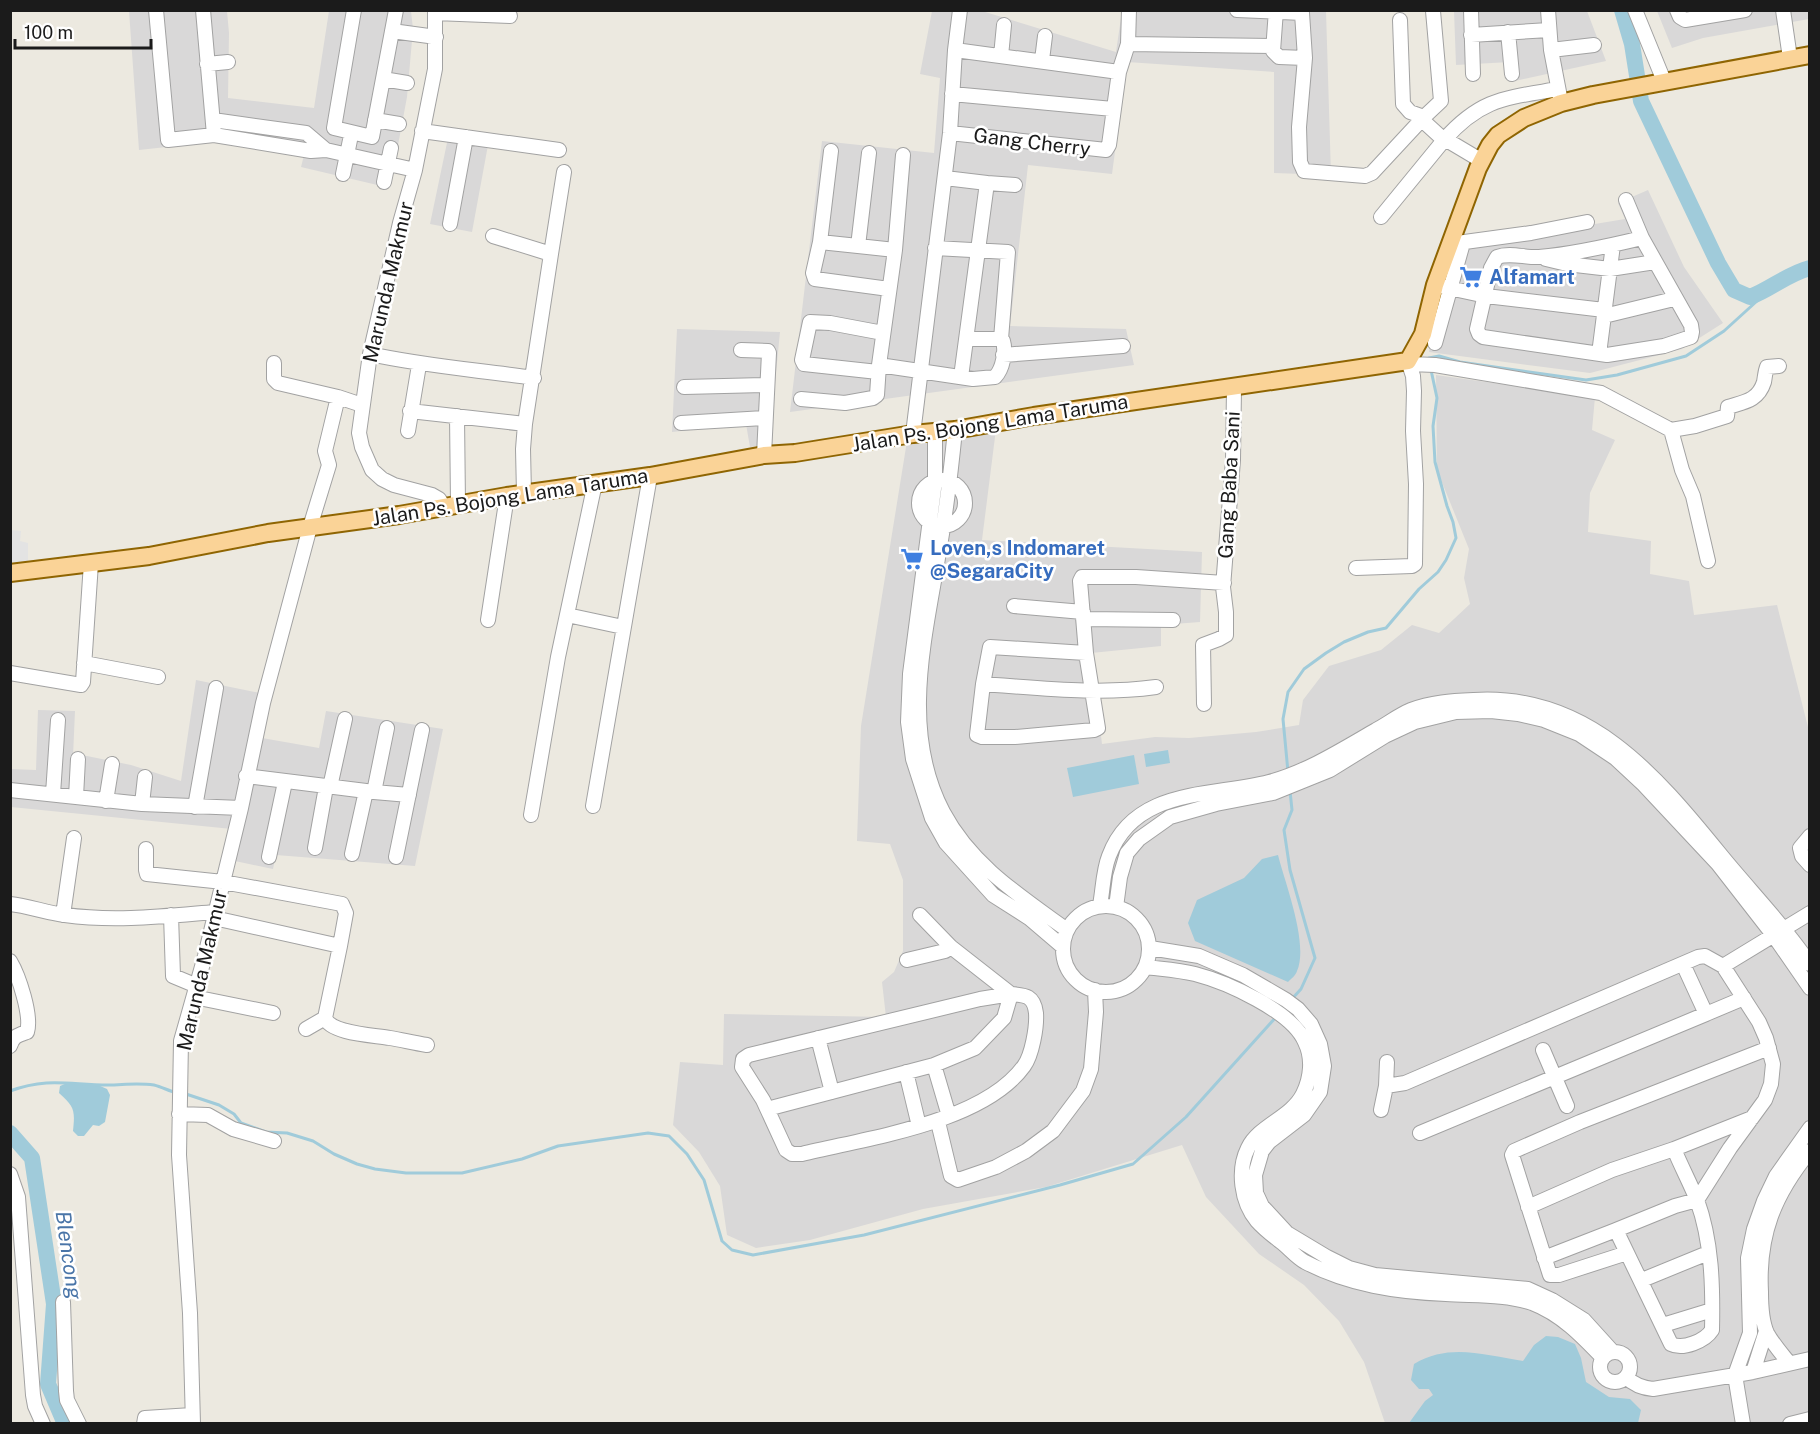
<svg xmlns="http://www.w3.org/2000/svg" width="1820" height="1434" viewBox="0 0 1820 1434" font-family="'Public Sans',sans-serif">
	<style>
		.residential { fill: #d9d8d8 }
		.parking { fill: #e3e3e3 }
		.water { fill: #a0cbda }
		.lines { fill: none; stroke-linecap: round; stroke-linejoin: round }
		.stream { stroke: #a0cbda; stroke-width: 3 }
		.river { stroke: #a0cbda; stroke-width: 16 }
		.minor-casing { stroke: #a2a2a2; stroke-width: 16 }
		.major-casing { stroke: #8f6502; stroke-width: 20 }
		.minor { stroke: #fff; stroke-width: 14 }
		.major { stroke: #fad397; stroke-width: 16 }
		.labels { text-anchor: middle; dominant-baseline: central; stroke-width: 5; stroke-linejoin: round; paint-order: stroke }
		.street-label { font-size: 20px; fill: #1b1b1b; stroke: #fff }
		.shop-label { font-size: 20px; font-weight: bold; fill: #366cbe; stroke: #fff; text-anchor: start }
		.water-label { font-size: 21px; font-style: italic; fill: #4a75a8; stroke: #fff }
	</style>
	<rect width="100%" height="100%" fill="#ece9e0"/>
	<path class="residential" d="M129 11H227L229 33 228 98 314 108 329 11H411L413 29 407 97 390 188 301 167 304 155 221 141 139 150Z
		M932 11H982L1116 52 1122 11H1326L1331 175 1274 173V72L1127 62 1112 174 1028 165 1010 326 1126 329 1134 365 790 412 822 141 934 153 940 78 920 74Z
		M1454 11H1587L1606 61 1515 81 1510 62 1456 65Z
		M1657 11H1809V19L1703 38 1672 48Z
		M448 138 488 145 472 232 430 224Z
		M1648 190 1684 267 1723 323 1682 349 1590 373 1429 352 1439 292 1456 247 1625 219 1618 203Z
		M677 329 780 332 769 444 750 447 746 424 672 432Z
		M1436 375 1595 397 1592 430 1615 440 1590 493 1588 532 1651 541 1650 574 1689 581 1694 615 1777 605 1810 735 1809 1423H1385L1364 1362 1339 1321 1304 1285 1259 1254 1206 1197 1182 1145 1046 1187 923 1209 810 1240 756 1248 727 1235 720 1186 699 1152 673 1125 680 1062 723 1065 724 1014 886 1017 882 982 894 972 903 951V880L890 844 857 841 861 726 907 441 996 429 982 540 1202 552 1200 622 1161 625V646L1091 653 1102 744 1155 737 1189 738 1256 732 1299 725 1303 700 1329 666 1381 650 1412 625 1439 633 1470 604 1464 578 1469 549 1437 470Z
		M196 680 260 693 232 829 11 807 10 769 36 770 38 710 75 711 73 756H87L131 765 181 781Z
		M326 711 443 729 415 866 276 855 273 869 235 861 262 738 319 748Z"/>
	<path class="parking" d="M11 530 21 531 20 541 28 543V561L11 563Z"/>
	<path class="water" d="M1168 750 1170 763 1146 767 1144 754Z
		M1134 755 1139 784 1073 797 1067 768Z
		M1278 855C1285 883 1309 944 1297 971 1296 975 1291 979 1288 982L1195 941 1188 923 1197 900 1244 878 1262 859Z
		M67 1083 98 1085 107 1089 110 1095 105 1122 99 1126 93 1125 84 1136H78L73 1131C75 1111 75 1107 59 1093L60 1086Z
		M1546 1336 1558 1337 1575 1344 1581 1358 1586 1382 1609 1397 1630 1399 1641 1410 1638 1423H1409L1425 1401 1433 1395 1429 1389H1419L1411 1380 1414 1364C1450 1343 1483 1355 1523 1361L1534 1345Z"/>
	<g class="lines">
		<path class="stream" d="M1430 361 1429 358 1439 356 1460 362 1586 380 1617 375 1686 356 1724 331 1768 291
			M1288 772 1283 719 1288 692 1304 669 1326 653 1344 642 1368 632 1386 628 1419 589 1438 572 1446 560 1456 538 1453 522 1447 506 1435 462 1433 426 1437 398 1431 370
			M1290 791 1292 810 1284 830 1290 870 1315 958 1301 989 1291 1000
			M10 1091C50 1076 73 1086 113 1085 127 1084 140 1083 154 1085 162 1087 169 1091 177 1093
			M183 1093 219 1105 234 1114 241 1123 266 1132 287 1133 313 1141 334 1154 357 1164 375 1169 406 1173H462L522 1159 558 1146 648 1133 669 1136 687 1154 704 1180 722 1241 732 1250 753 1255 864 1235 1060 1185 1133 1164 1186 1117 1277 1016"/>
		<path class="river" d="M1622 10 1632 44 1641 101 1718 263 1734 290 1750 297C1771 289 1787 274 1810 268
			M10 1133 32 1158 54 1304 48 1384 65 1424"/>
		<g class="minor-casing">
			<path id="minor" d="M156 10 168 140 214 135 311 151 326 150 415 170
				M203 10 214 135
				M354 10 334 128 372 137 396 10
				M435 10V69L415 170 400 223 370 354 359 433 362 447 372 470 382 479 394 485 432 495 439 499 444 507
				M1237 10 1302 13 1305 58 1299 127 1300 162 1304 171 1365 176 1372 173 1424 117 1441 101 1433 11
				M1276 10 1273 51 1279 57 1305 58
				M1471 10 1473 74
				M1548 10 1551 50 1560 97
				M1635 10 1664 81
				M1677 10 1680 17 1685 20 1745 10
				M1783 10 1790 58
				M435 13 510 16
				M1400 20 1403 104 1410 112 1424 117
				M392 31 436 37
				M1508 32 1512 74
				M1471 35 1549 30
				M1128 44 1273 46
				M955 50 1119 72
				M1551 50 1594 45
				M1001 56 1004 25
				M1042 60 1045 36
				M207 64 228 62
				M383 79 407 83
				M952 94 1113 109
				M213 120 306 133 326 150
				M375 120 399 124
				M422 131 559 150
				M950 133 1106 150 1109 145 1119 72 1128 44 1129 10
				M1445 139 1482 161
				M1444 140C1481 98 1506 98 1558 89
				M831 151 820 242 858 246
				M869 153 858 246 895 250
				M343 174 350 140
				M945 178 987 183 961 377
				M384 182 391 148
				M987 183 1015 185
				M1626 200 1642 238 1691 325 1692 332 1691 337 1664 346 1607 355 1483 337 1479 334 1477 329 1491 268 1497 257C1510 252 1526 258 1539 257 1573 254 1609 246 1642 238
				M1381 217 1444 140 1421 119
				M450 224 466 137
				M493 236 551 254 525 424 523 449 524 494
				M820 242 813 273 815 279 889 289
				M1450 244 1531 233 1587 222
				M935 248 1008 252 1001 339
				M551 254 564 172
				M1546 259 1567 264 1610 269 1655 262
				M1435 285 1486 296 1604 310
				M1604 316 1674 299
				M1435 343 1463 243
				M741 350 768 351 769 353 764 455
				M370 354C424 366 479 370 534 378
				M1599 354 1613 245
				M1003 355 1123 346
				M274 363V379L278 383 338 397 362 405
				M1410 364 1435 365 1601 393 1671 430 1682 470 1693 496 1708 561
				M879 365 973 379 995 377C1003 369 1006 351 1003 341L1001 339H966
				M878 372 804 364 802 360 810 322 830 323 883 333
				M684 387 767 385
				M801 399 845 403 873 398 877 395 879 365 895 250 903 155
				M410 411 525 424
				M457 416 458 504
				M681 423 765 418
				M955 430C951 471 946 512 939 552 925 638 900 730 943 812 971 865 1020 896 1067 930
				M1671 430 1695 426 1727 416 1728 407C1744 402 1758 401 1764 382 1765 377 1765 372 1767 367L1779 366
				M408 431 419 365
				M933 432 935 439V481L910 674 908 722 913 759 932 818 946 843 993 895 1029 918 1063 947
				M913 434 950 133 955 50 960 10
				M919 503a23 23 0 1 1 46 0a23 23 0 1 1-46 0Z
				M1356 568 1412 566 1415 564 1416 484 1413 431 1414 391 1413 376 1408 361
				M1014 606 1083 612
				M567 615 623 627
				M1084 619 1173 620
				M488 620 507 496
				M1086 653 990 647 983 684 977 735 982 737H1015L1094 730 1098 728 1086 653 1080 581 1082 577H1136L1224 583
				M84 663 158 677
				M10 673 81 685 83 682 91 563
				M983 684C1041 688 1098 695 1156 687
				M1204 704 1203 645 1219 639 1226 635V612L1223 587 1233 460 1234 388
				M246 776 374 792 387 728
				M330 787 345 719
				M10 790 142 804 241 808
				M374 792 409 795
				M53 794 58 720
				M76 797 78 759
				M106 801 112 764
				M142 804 145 777
				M593 806 650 476
				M195 807 216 688
				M531 815 558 657 595 483
				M1810 836 1800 848 1802 856 1810 865
				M315 848 326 787
				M146 849V870L147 874 223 882 342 904 346 913 340 946
				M352 854 366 791
				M269 857 285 782
				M396 857 422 730
				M10 904C29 906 47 913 65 915 115 922 166 916 215 912
				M1100 905C1103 890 1103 871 1109 856 1135 787 1212 797 1269 782 1307 772 1343 749 1376 730 1387 724 1399 715 1411 710 1431 702 1453 701 1474 700 1587 693 1655 774 1720 854 1750 891 1783 924 1810 964
				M1063 949a43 43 0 1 1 86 0a43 43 0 1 1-86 0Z
				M1116 907 1120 877 1127 853 1139 839 1170 817 1216 804 1273 793 1330 770 1385 736 1415 722 1456 712 1491 711 1518 714 1544 720 1579 734 1615 758 1644 785 1718 864 1774 936 1810 988
				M63 915 74 838
				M171 915 173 976 197 986
				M214 918 340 946 325 1018C331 1034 374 1035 390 1038 402 1040 414 1043 427 1045
				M1150 948 1199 956 1243 975 1286 1000 1298 1009 1311 1024 1320 1044 1324 1066 1320 1092 1304 1115 1269 1142 1262 1151 1255 1175 1256 1193 1262 1206 1287 1233 1327 1257 1349 1268 1375 1275 1528 1289 1552 1300 1584 1320 1613 1352
				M907 960 945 951 951 947
				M10 961C19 976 32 1016 27 1032 18 1035 13 1036 10 1046
				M1683 964 1706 1014 1744 998
				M1146 967C1162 969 1179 970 1195 974 1226 982 1292 1011 1305 1042 1313 1058 1311 1078 1303 1094 1291 1118 1259 1125 1248 1148 1237 1170 1241 1202 1257 1221 1264 1229 1272 1235 1281 1242 1289 1248 1296 1257 1305 1262 1349 1285 1397 1292 1446 1294 1474 1296 1504 1294 1532 1303 1561 1314 1582 1336 1603 1358
				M1011 994C1026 995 1034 996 1036 1013 1037 1027 1032 1055 1024 1066 983 1123 866 1138 802 1154H792L786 1150 763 1100 742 1067 743 1059 749 1055 980 999Z
				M194 997 273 1013
				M306 1029 325 1018
				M818 1038 832 1092
				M1543 1050 1567 1106
				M934 1065 949 1116
				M906 1072 919 1126
				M1386 1086 1387 1062
				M767 1109 934 1065 975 1048 1004 1018 1011 994 951 947 920 915
				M1381 1110 1386 1086 1405 1083 1698 957 1705 956 1723 966 1810 913
				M179 1114 208 1115 233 1129 274 1141
				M938 1122 951 1176 958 1180 996 1167 1026 1151 1053 1131 1083 1091 1091 1069 1096 1012 1095 990
				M1420 1133 1706 1014
				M1674 1149C1681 1166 1690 1183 1697 1200 1712 1241 1713 1287 1712 1330 1705 1341 1683 1350 1671 1344L1616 1230 1675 1206 1697 1200 1730 1148 1765 1100 1771 1084 1773 1064 1766 1038 1759 1022 1723 966
				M10 1174 18 1197 33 1395 35 1406 43 1424
				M1528 1207 1612 1170 1674 1149 1752 1118
				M1627 1253 1559 1275H1550L1512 1155 1514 1151 1580 1122 1769 1048
				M1544 1258 1616 1230
				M1642 1280 1708 1253
				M63 1302 66 1391 67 1400 79 1424
				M1663 1325 1712 1310
				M1600 1367a15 15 0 1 1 30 0a15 15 0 1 1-30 0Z
				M1789 1363C1782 1354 1773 1344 1767 1333 1762 1322 1761 1304 1761 1292 1758 1235 1774 1195 1810 1151
				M1753 1372 1766 1331
				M1626 1377C1634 1385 1642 1388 1653 1389L1753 1372 1810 1359
				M144 1424 145 1418 192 1415
				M193 1424 190 1313 179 1155 181 1041 205 956 241 808 263 703 310 527 329 465 325 451 338 397
				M1743 1424 1735 1375 1750 1333 1748 1258 1754 1229 1764 1201 1776 1176 1810 1128
				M1790 1424 1810 1419"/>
		</g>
		<g class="major-casing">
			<path id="major" d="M10 573 149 556 268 533 399 515 507 496 650 476 764 455 795 453 913 434 955 430 1034 416 1408 361 1423 334 1435 285 1478 168 1490 145 1498 135 1524 118 1561 103 1593 95 1810 55"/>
		</g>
		<use href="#minor" class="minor"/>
		<use href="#major" class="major"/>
	</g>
	<defs>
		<g id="supermarket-bare" transform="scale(1.8)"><path d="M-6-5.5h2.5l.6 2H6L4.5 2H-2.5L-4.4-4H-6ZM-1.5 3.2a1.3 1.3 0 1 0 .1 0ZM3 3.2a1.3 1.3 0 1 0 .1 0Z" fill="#3f7fe0" stroke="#fff" stroke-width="2.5" paint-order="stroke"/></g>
	</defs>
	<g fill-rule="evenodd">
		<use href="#supermarket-bare" x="1471" y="277"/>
		<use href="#supermarket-bare" x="912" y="559"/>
	</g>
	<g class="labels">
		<g class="street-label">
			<text transform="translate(1032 142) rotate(7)">Gang Cherry</text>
			<text transform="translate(388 282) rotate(-77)">Marunda Makmur</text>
			<text transform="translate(990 423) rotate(-9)">Jalan Ps. Bojong Lama Taruma</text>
			<text transform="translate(1229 485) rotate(-87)">Gang Baba Sani</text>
			<text transform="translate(510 497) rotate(-9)">Jalan Ps. Bojong Lama Taruma</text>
			<text transform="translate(202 970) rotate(-77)">Marunda Makmur</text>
		</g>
		<g class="shop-label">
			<text x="1489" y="277">Alfamart</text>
			<text x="930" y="548">Loven,s Indomaret<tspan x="930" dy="23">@SegaraCity</tspan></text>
		</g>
		<g class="water-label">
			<text transform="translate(69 1255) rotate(82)">Blencong</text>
		</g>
	</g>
	<rect width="1820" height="1434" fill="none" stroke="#1b1b1b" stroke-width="24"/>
	<path d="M15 39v9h136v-9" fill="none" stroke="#1b1b1b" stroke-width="3"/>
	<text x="24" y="39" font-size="18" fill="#1b1b1b" stroke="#ffffff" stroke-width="4.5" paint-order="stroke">100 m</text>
</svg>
